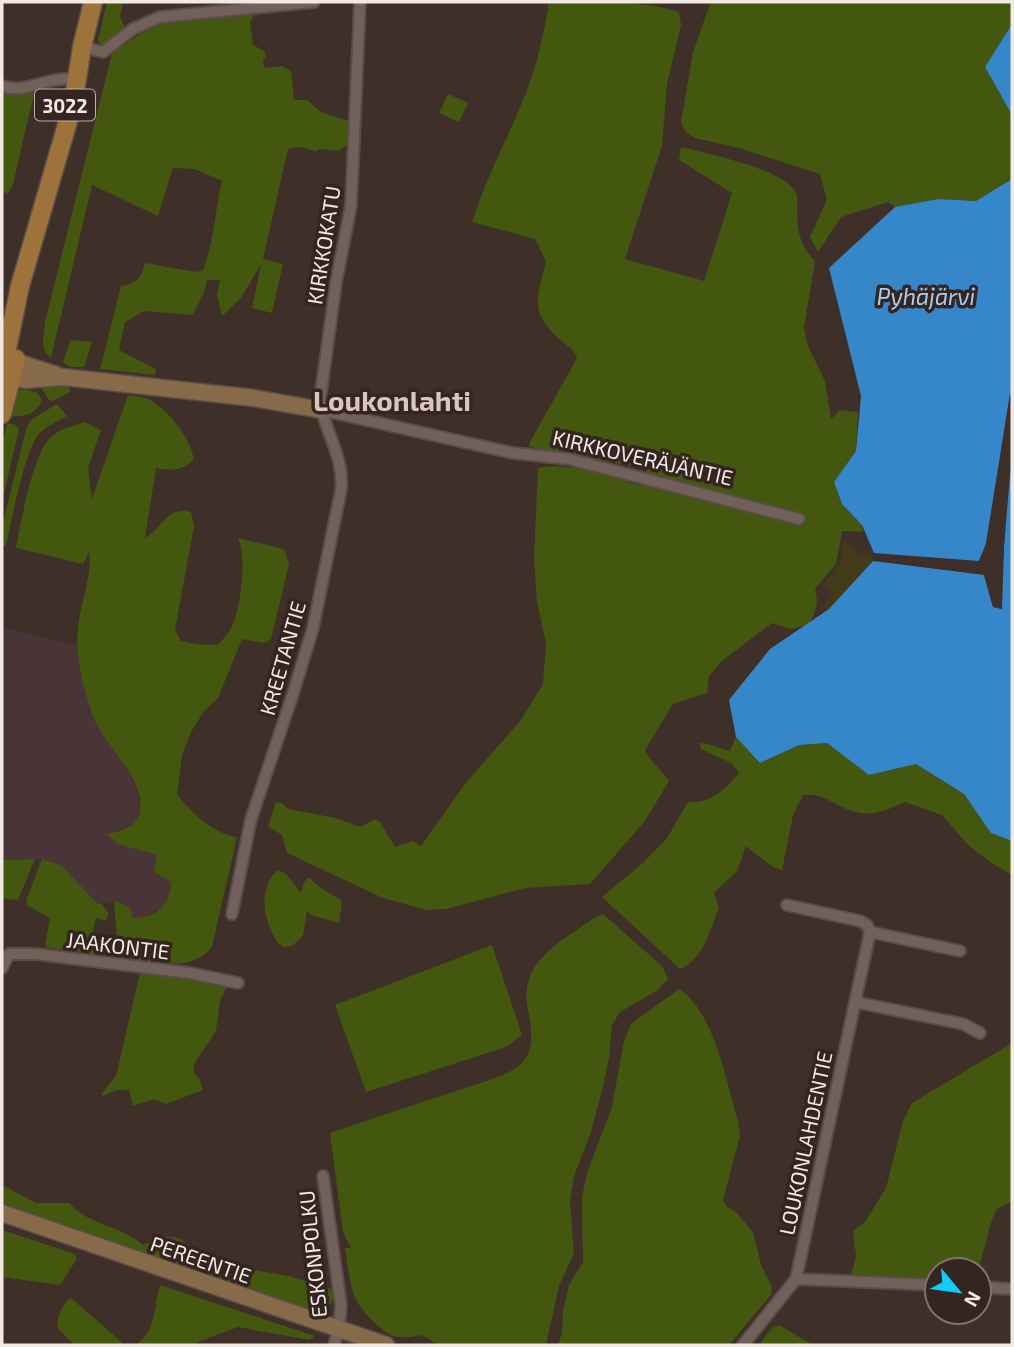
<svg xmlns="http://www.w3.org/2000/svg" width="1014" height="1347" viewBox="0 0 1014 1347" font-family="'Exo 2',sans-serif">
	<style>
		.education { fill: #493437 }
		.green { fill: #44570f }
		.sand { fill: #433a1a }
		.water { fill: #3687ca }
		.pier { fill: #3e2f29 }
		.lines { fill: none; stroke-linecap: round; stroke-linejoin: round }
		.street-casing { stroke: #5a4d49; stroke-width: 14 }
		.secondary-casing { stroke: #5a4d49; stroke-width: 19 }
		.primary-casing { stroke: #5a4d49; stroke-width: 21 }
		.street { stroke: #72605a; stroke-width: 10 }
		.secondary { stroke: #876a4a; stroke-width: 16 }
		.primary { stroke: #9d733b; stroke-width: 18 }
		.labels { text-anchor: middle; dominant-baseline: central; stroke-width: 7; stroke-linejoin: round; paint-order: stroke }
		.shield { fill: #342520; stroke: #b9aea9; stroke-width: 2 }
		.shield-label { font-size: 19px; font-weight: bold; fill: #f2e8e4 }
		.street-label { font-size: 21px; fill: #f2e8e4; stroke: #342520 }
		.water-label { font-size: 23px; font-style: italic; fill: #a8cdf0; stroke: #342520 }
		.district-label { font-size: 28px; font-weight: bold; fill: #dac6bf; stroke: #342520 }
	</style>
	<rect width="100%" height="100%" fill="#3e2f29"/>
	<path class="education" d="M2 627 79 646 80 672 138 792 140 810 136 821 127 828 108 834 117 844 157 855 171 881 169 900 164 906 142 919 132 918 125 904 119 901 98 904 61 865 42 859 2 860Z"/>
	<path class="green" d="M107 2H123L120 17 127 32 107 45 102 46 98 40Z
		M549 2C579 2 659 0 679 13L681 25 667 84 662 146 625 259 704 281 732 193 679 160 681 147C704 153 792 170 797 196 798 200 797 207 797 212 798 234 800 245 815 261L804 328 808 346 825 381 831 419 840 410 858 412 856 451 834 482 842 504 862 525 863 532 842 531 836 564 815 589C819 604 816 612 808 625L790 629 772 623 723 660 709 676 707 693 673 704 645 750C648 758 663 772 669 781L645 821 590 884 525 888 446 909 426 910 383 898 287 853 282 835 268 826 276 802 283 804 288 809 336 818 360 827 375 819 380 822 395 847 412 841 421 846 464 785 521 720 543 684 546 643 537 602 534 560 538 468C572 461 610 478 642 486L646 469 530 447 529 444 577 358C573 348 566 345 558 338 528 309 538 298 546 261L535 239 472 222C488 171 515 126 532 76 540 52 545 26 549 2Z
		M728 2H1012V24L985 67 1012 115V179L976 201 938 199 895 207 888 202 841 217 818 252 810 237 827 200 820 174 739 148 695 138 686 132 681 123 693 52 710 4Z
		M256 12 250 22 253 45 264 51 266 57 263 60 264 68 282 66 291 71 294 100H307L321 112 348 121 347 145 339 151 319 149 316 151 300 147 288 149 263 259 283 264 272 313 252 308 261 264 241 298 222 316 217 294 220 280H207L204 292 193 315 144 311 125 322 119 350 156 369 155 375 100 369 121 286C137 284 141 278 145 263L196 272 203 270C214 242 215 210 222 181L195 169 173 168 158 216 92 185 51 358C39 350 44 334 45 322L112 53 139 35 163 23Z
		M30 91 34 94 13 184 8 194 2 191V92L13 94Z
		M448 94 468 103 459 122 439 113Z
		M71 340 92 342 84 367H71L65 364 63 361Z
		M64 384 70 388V392L52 401 49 400 40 386Z
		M19 390H28L38 393 42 401C35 414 23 419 9 415L13 396Z
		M128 395C135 396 144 397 150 400 171 413 189 436 194 459 183 471 171 471 156 468L145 538C163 528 166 506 191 512L194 526 175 630 181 641C194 644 206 646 219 644 223 639 229 633 232 626 241 609 247 555 238 538L284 549 289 564 271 639 264 643 242 639 218 698 204 711 191 732 182 755 177 794C191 813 214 834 237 837L212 947C190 976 145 959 113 955L126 950 117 936 114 902 118 901 131 909 132 918C155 919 171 905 171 882L154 872 157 855 117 844 107 834C121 831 138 827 140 811 145 777 104 746 93 716 83 687 75 657 78 626 81 601 92 578 89 552L83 564 16 548C21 523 32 456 50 438 58 429 73 426 84 422L101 430 88 468 92 499Z
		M57 404 67 416C58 421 47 426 39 434 25 449 11 523 6 546L2 545V526L27 426 32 419Z
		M7 423 16 425 19 429 2 502V444Z
		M736 737 760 763 799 745 828 743 869 775 916 764 964 794 991 833 1012 841V875L990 862 968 845 942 815 905 802C890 809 873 817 856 812 838 808 824 792 803 795L793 815 782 870 771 866 746 846 737 871 714 893 719 907C710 930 704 959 680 969L602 897 643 863 667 838 688 802C711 804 725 789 739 773L731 763 701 749 699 743C714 744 717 748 730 751Z
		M35 859 18 900 2 899V860Z
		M42 859 61 865 98 904H102L109 914 105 921 96 918 91 937 102 940V952L98 955 45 947 50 918 28 906 26 901Z
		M278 870 286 874 301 893 304 882 309 877 318 886 342 901 339 923 311 915 307 911 303 936 292 946 284 947 279 944C264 924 256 888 278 870Z
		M603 914 662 966 668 979 658 990 620 1012 612 1025 609 1058 602 1090 591 1132 574 1176 570 1201 574 1253 559 1286 546 1345H439L422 1335C399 1339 394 1340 376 1324 348 1299 351 1283 345 1248H351L343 1232 330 1133C371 1119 412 1105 453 1092 470 1086 512 1075 522 1063 544 1038 519 1006 529 979 539 950 571 935 594 918Z
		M492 945 522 1035 506 1047 366 1092 335 1005Z
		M140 973 228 984 220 1001 216 1031 194 1064V1073L200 1080 203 1090 166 1104 154 1099 133 1106 129 1090H116L103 1096 101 1094 116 1076Z
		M679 989C714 1011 726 1081 738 1121L740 1136 723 1200 726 1206 736 1212 753 1232 761 1265 772 1287 771 1295 729 1345H558L562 1333 563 1311 569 1285 583 1262 582 1197 587 1173 612 1107 624 1041 631 1024Z
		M1012 1043V1201C1008 1204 1001 1206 997 1209 991 1216 983 1256 979 1268L977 1270H937V1278L851 1276 856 1255 853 1231 865 1222 886 1188 903 1121 912 1103Z
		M2 1185 36 1203H69C92 1227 118 1224 143 1245 165 1234 182 1232 196 1254L219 1259 236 1267 289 1276 335 1290V1295L327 1313 285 1303 2 1203Z
		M2 1230 75 1254 76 1260 60 1285 2 1277Z
		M160 1285 315 1336 309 1340 238 1327 200 1341 194 1345H133C156 1337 154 1304 160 1285Z
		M71 1298 125 1345H74L57 1327C58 1316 62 1303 71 1298Z
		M779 1325 813 1345H761V1342L773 1327Z"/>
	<path class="sand" d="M844 540 857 552 871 556 873 561 829 609 822 610V607L833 594 823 585 840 562Z"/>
	<path class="water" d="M1012 24V115L985 67Z
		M1012 179V395H1010L986 544 979 561 874 553 862 525 842 504 834 482 856 451 861 396 829 268 895 207 938 199 976 201Z
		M1012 455V841L991 833 964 794 916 764 869 775 827 743 799 745 760 763 736 737 729 700 770 649 829 609 873 561 984 575 993 607 1002 609 1005 517Z"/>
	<path class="pier" d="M1010 394 1012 395V410L1006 435 990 545 980 564 979 561 986 544Z
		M1012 451 1002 571V609L993 607 983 571 987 573 996 604 998 605 1002 516 1009 454Z"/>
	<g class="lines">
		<g class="street-casing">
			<path id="street" d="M82 47 103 52 133 29 160 17 314 2
				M2 86C29 95 48 74 78 80
				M321 410 513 453 569 459 799 519
				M787 905 860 921 867 925 870 932
				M232 914 251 819 292 697 313 628 341 490C345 456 323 431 320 399L336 283 351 206 360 2
				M2 968 9 954H36L190 973 238 983
				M855 1002 963 1024 980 1033
				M323 1176 341 1305 339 1328 334 1345
				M796 1279 937 1285
				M979 1287 1012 1289
				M743 1345 796 1279 870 932 960 951"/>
		</g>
		<g class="secondary-casing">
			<path id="secondary" d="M5 358 57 375
				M2 375 25 380 63 377 254 398 321 410
				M2 1213 386 1345"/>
		</g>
		<g class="primary-casing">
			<path id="primary" d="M2 373 20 286 73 104 82 47 93 2
				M2 414 16 359"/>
		</g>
		<use href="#street" class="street"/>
		<use href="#secondary" class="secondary"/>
		<use href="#primary" class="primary"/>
	</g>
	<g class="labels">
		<rect class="shield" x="35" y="89.5" width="60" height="31" rx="5"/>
		<g class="shield-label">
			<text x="65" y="105">3022</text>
		</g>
		<g class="street-label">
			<text transform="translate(323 245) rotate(-81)">KIRKKOKATU</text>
			<text transform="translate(643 457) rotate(13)">KIRKKOVERÄJÄNTIE</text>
			<text transform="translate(282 658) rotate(-74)">KREETANTIE</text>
			<text transform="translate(118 945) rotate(7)">JAAKONTIE</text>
			<text transform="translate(805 1143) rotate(-78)">LOUKONLAHDENTIE</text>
			<text transform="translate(312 1254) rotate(-96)">ESKONPOLKU</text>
			<text transform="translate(201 1259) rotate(19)">PEREENTIE</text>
		</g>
		<g class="water-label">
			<text x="926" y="296">Pyhäjärvi</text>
		</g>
		<g class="district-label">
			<text x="392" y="400">Loukonlahti</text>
		</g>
	</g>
	<rect width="1014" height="1347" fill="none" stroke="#f2e8e4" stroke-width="7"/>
	<g transform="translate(958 1291) rotate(119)"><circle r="33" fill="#342520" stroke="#80736e" stroke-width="2"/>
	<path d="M0-5L12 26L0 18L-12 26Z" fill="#16cafb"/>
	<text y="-10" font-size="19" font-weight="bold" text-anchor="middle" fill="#f2e8e4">N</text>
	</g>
</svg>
